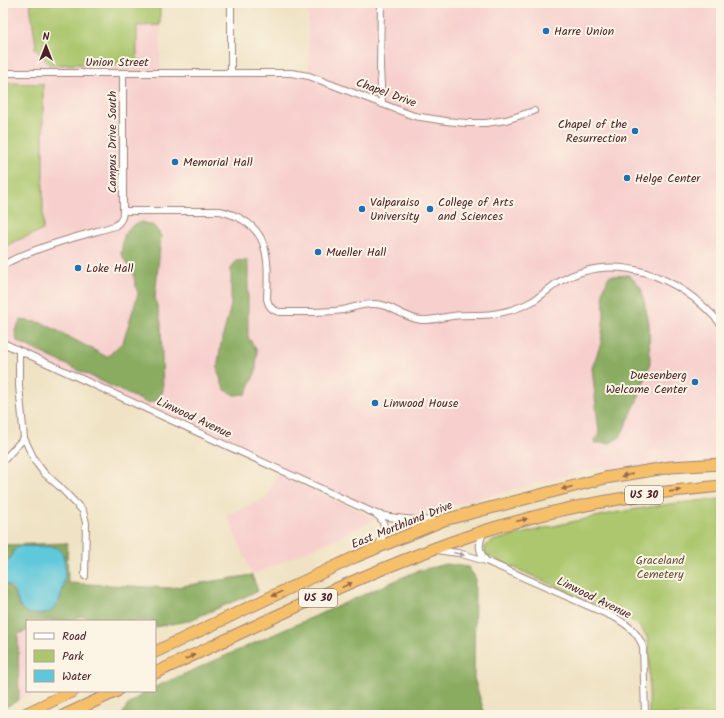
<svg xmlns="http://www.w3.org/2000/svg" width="724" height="718" viewBox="0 0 724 718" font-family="Kalam,sans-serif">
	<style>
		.built { fill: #f7d0ce }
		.green { fill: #acc76e; stroke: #7b734c }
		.forest { fill: #89ac61; stroke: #6a6646 }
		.water { fill: #5ec8da; stroke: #547482 }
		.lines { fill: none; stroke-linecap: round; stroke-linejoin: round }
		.street-casing { stroke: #9d8178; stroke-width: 8 }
		.highway-casing { stroke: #9d8178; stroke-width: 13 }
		.street { stroke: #fff; stroke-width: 6 }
		.highway { stroke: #f6c06b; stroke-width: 11 }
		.oneway { fill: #976748 }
		.oneway2 { fill: #ae9aa0 }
		.poi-dot { fill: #1f6fb2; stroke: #fcf5e5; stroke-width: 1.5 }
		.labels { text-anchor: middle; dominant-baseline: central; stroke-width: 4; stroke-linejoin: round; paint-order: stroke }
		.shield { fill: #fcf5e5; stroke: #7f5f63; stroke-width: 1 }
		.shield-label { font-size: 11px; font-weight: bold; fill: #4a1f2b }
		.poi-label { font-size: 12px; fill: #4a1f2b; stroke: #fcf5e5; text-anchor: start }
		.street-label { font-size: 12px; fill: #4a1f2b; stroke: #fcf5e5 }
		.park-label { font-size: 12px; fill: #67513f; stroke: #fcf5e5 }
	</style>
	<rect width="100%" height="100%" fill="#fcf5e5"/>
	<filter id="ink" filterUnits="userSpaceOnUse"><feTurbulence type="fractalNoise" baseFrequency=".025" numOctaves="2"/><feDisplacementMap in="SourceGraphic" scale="8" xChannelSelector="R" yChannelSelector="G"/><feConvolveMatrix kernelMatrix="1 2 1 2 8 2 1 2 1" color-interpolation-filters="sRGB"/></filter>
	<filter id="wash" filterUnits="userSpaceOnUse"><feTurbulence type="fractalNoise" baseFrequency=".012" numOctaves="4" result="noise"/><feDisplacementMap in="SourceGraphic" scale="16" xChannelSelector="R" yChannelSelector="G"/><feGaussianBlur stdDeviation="0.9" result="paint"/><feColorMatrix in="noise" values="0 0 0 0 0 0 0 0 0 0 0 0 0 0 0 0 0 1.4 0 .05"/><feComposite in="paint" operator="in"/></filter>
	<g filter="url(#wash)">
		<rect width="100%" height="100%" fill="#f0e3c5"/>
		<path class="built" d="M3 3H160L161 73 309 76 308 3H721V464L605 478 604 466 406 517 376 514 3 343Z
			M276 474 329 497 376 519 346 534 252 575 227 515 267 498Z
			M27 631V691H39L19 700 18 634Z"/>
		<path class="green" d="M30 3H160V25L137 26V63L50 65 34 47 36 46Z
			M3 83 43 84V230L13 242 3 249Z
			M721 499V715H649V648L647 637 638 625 631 620 488 556C482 549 485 545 492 541 568 522 643 504 721 499Z"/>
		<path class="forest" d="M141 222 154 226 161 236 155 298 161 322 163 391 157 401 147 403 17 341 15 330 21 320 43 323 107 357 123 342 138 294 133 274 121 254C124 236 122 229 141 222Z
			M248 260V337L257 351 256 371 246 394 234 395 224 389 217 369 221 343 231 305V269L236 261Z
			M629 275 641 288 649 323 650 364 639 397 620 437 610 443H594L599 433 592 368 601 343 604 314 603 290 609 276Z
			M67 543 68 583 170 588 252 575 258 591 188 621 155 627V621H99L83 616 65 621H27V631L18 634 19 700 3 708V583C13 587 15 596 19 606L51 611C67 594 65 577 64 555L56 547 30 546 12 552 11 558 5 562H3V545Z
			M446 564 468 567 475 577 474 678 485 715H122L127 706 144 692 155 691V687L417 571Z"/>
		<path class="water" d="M22 546 56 547C72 553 65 603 51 611 48 613 40 614 36 614 15 615 20 593 9 585 7 584 5 584 3 583V562H5L11 558C13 551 14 548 22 546Z"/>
	</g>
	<g filter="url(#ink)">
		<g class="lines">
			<g class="street-casing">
				<path id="street" d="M381 3 380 67 382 104
					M3 73H291L309 76 414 116 446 121 466 123H486L506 120 534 111
					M231 73V3
					M123 211H220C270 223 269 255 267 299 269 307 272 310 279 312 301 312 322 313 343 310 353 308 362 304 372 304 390 303 403 318 421 320 432 321 442 317 453 316 466 314 480 316 493 314 507 312 520 308 533 301 541 296 549 289 557 283 616 248 680 277 721 324
					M3 265C37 246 77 237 115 226 121 222 123 218 123 211V73
					M3 343 376 514C396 519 414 521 435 520
					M19 351V386L24 438 35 461 44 473 60 487 83 511 86 523 85 576
					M3 461 24 438
					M377 515C388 523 384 536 378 546
					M484 532C478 543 478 551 486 561
					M436 550 458 553 486 561 616 618C629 626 638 633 643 647L645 715"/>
			</g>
			<g class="highway-casing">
				<path id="highway" d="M155 652 355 557 444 520 605 478 671 467 721 464
					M155 673C263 623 371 568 484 531 559 507 643 493 721 486
					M23 715 73 691
					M65 715 117 691"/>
			</g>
			<use href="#street" class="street"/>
			<use href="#highway" class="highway"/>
		</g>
		<defs><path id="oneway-solid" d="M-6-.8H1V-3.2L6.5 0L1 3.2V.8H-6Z"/></defs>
		<g class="oneway">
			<use href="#oneway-solid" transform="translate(627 475) rotate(170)"/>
			<use href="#oneway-solid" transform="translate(567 488) rotate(166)"/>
			<use href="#oneway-solid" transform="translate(675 491) rotate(-8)"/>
			<use href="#oneway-solid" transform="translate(522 520) rotate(-14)"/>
			<use href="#oneway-solid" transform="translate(347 585) rotate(-24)"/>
			<use href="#oneway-solid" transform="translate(277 594) rotate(155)"/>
			<use href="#oneway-solid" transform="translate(190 657) rotate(-25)"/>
		</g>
		<use class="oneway2" href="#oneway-solid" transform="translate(459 554) rotate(15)"/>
	</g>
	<g class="poi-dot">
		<circle cx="546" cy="31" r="4"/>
		<circle cx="635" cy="131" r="4"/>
		<circle cx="175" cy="162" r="4"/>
		<circle cx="627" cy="178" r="4"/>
		<circle cx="362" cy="209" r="4"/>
		<circle cx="430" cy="209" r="4"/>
		<circle cx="318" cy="252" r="4"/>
		<circle cx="78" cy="268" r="4"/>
		<circle cx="695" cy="382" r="4"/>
		<circle cx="375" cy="403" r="4"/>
	</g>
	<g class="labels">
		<g class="shield">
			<rect x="625" y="486" width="38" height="18" rx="3"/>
			<rect x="299" y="589" width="38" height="18" rx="3"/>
		</g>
		<g class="shield-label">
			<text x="644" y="495">US 30</text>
			<text x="318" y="598">US 30</text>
		</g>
		<g class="poi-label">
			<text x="554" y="31">Harre Union</text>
			<text x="627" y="124" text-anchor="end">Chapel of the<tspan x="627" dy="14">Resurrection</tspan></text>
			<text x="183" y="162">Memorial Hall</text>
			<text x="635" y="178">Helge Center</text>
			<text x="370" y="202">Valparaiso<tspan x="370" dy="14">University</tspan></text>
			<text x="438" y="202">College of Arts<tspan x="438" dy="14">and Sciences</tspan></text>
			<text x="326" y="252">Mueller Hall</text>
			<text x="86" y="268">Loke Hall</text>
			<text x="687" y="375" text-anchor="end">Duesenberg<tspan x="687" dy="14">Welcome Center</tspan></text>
			<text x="383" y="403">Linwood House</text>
		</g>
		<g class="street-label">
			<text x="117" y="62">Union Street</text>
			<text transform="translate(386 93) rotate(20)">Chapel Drive</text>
			<text transform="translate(112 142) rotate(-90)">Campus Drive South</text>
			<text transform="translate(194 418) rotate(25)">Linwood Avenue</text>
			<text transform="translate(402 525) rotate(-22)">East Morthland Drive</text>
			<text transform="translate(594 598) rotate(26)">Linwood Avenue</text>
		</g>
		<g class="park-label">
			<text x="660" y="560">Graceland<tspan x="660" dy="14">Cemetery</tspan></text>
		</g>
	</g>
	<rect width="724" height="718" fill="none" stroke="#fcf5e5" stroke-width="16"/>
	<rect x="26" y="620" width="130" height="72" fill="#fcf5e5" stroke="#b59f9b"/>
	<rect x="34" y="633" width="20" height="6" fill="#ffffff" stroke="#b59f9b"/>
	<text x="62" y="640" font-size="12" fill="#4a1f2b">Road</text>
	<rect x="34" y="650" width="20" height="12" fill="#acc76e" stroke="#b59f9b"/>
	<text x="62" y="660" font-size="12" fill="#4a1f2b">Park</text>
	<rect x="34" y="670" width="20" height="12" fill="#5ec8da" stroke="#b59f9b"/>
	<text x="62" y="680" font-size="12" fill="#4a1f2b">Water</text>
	<g transform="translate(46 46)" stroke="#fcf5e5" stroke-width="3" paint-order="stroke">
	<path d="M0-3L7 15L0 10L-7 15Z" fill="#4a1f2b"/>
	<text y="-6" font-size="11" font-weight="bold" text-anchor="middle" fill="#4a1f2b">N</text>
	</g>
</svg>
